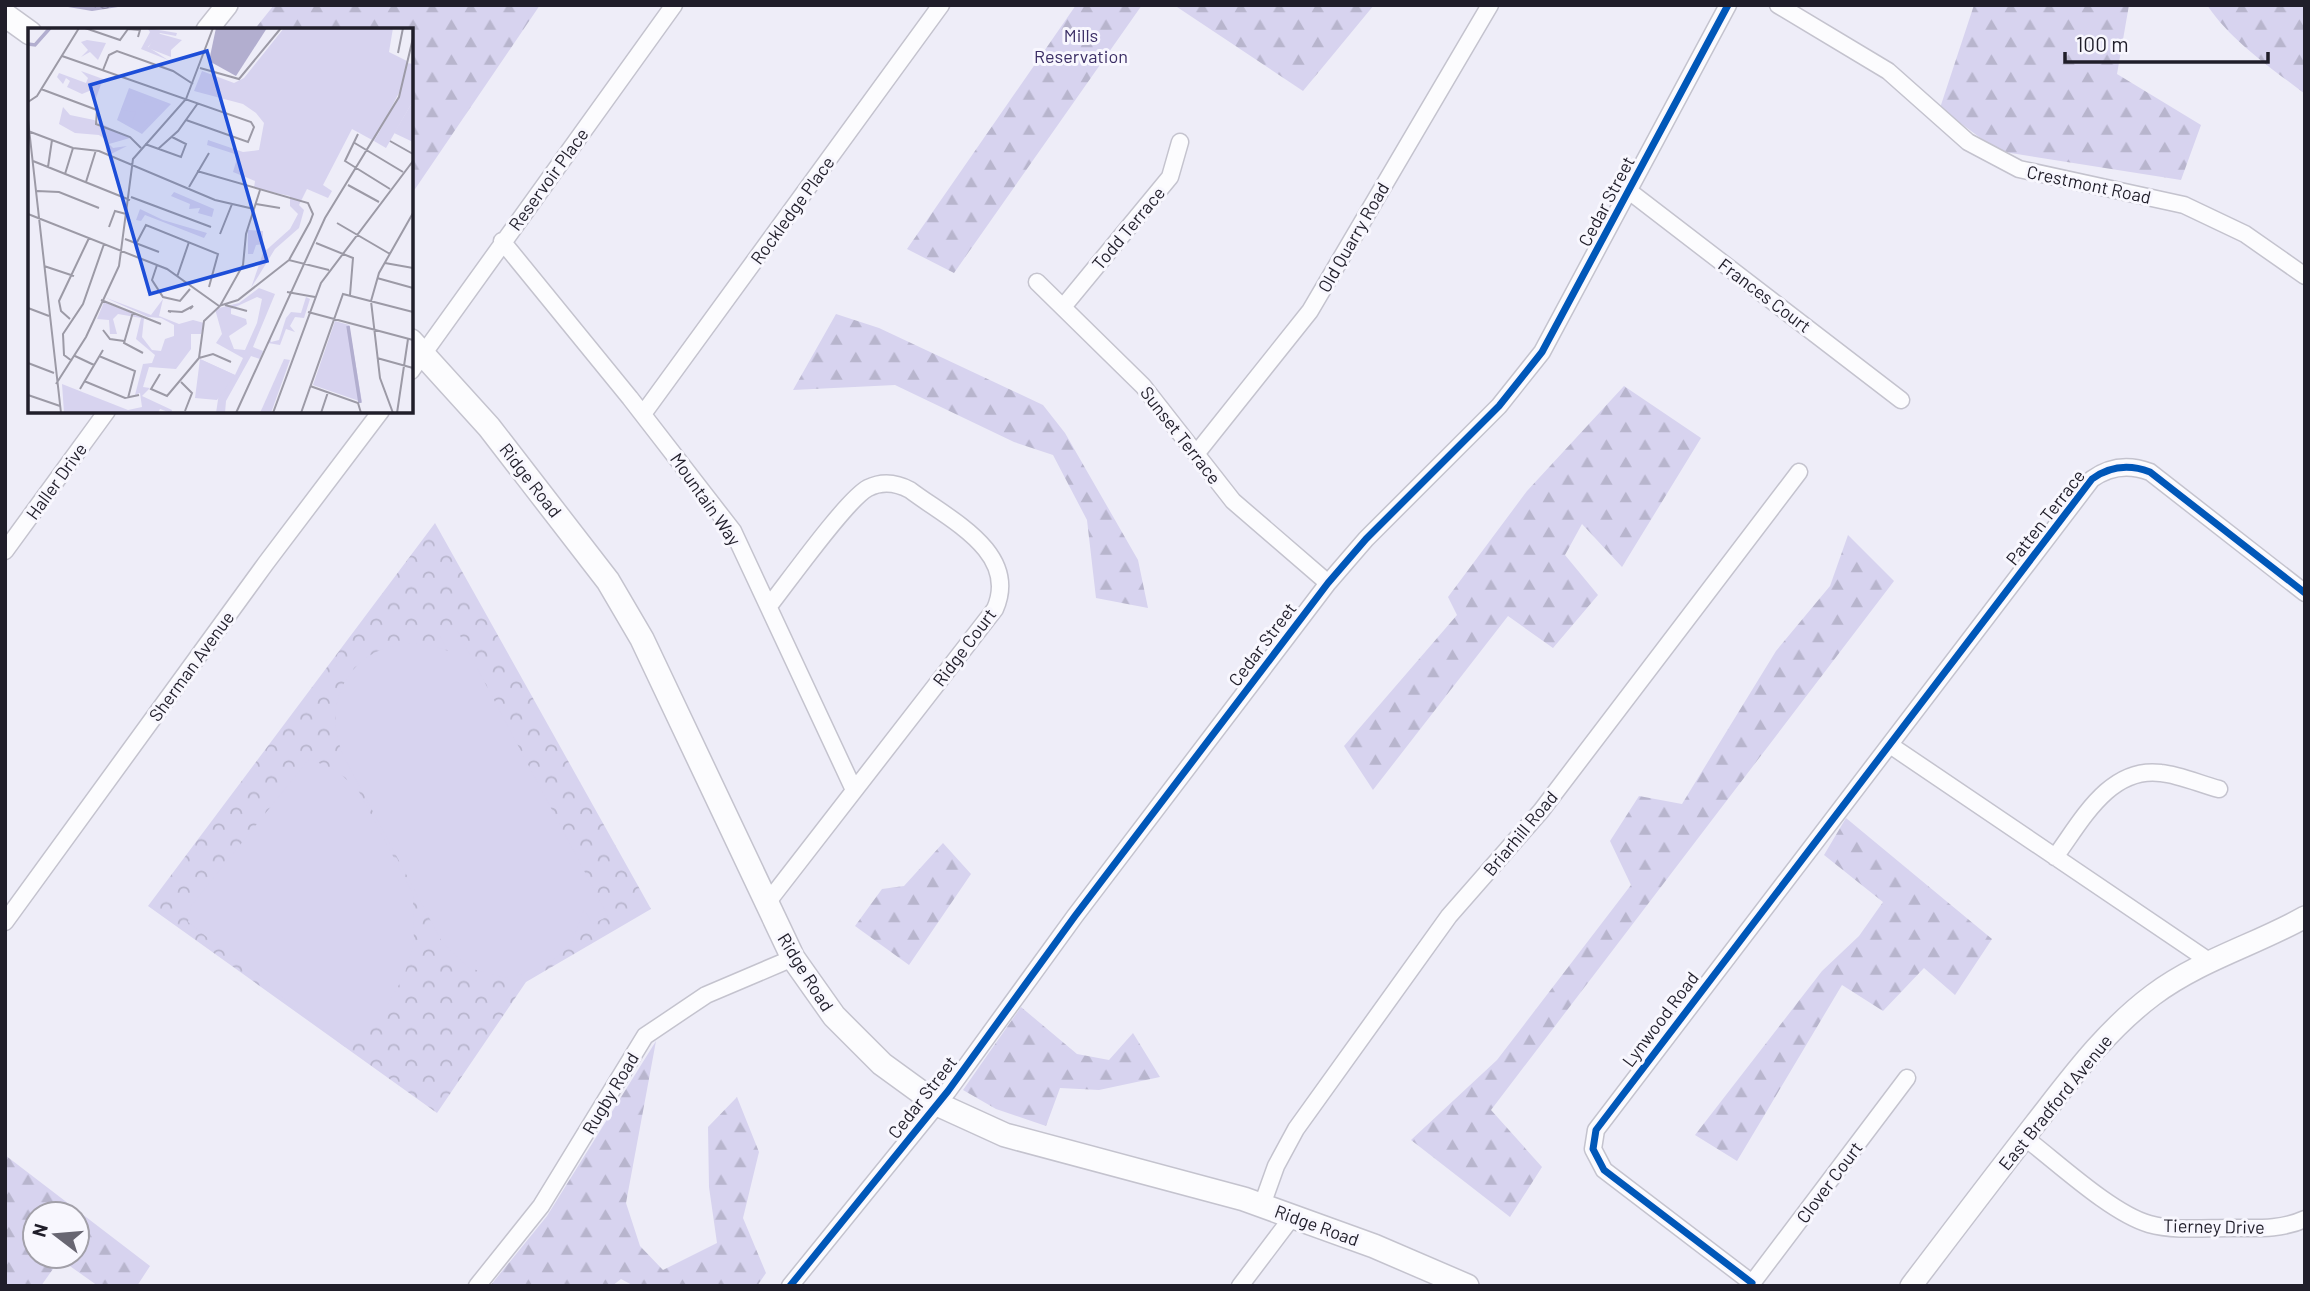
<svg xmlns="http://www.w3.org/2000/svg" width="2310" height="1291" viewBox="0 0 2310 1291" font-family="Barlow,sans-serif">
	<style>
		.forest { fill: url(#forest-firs); fill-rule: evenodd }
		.park { fill: url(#park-crowns) }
		.garden { fill: #d7d3ef }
		.water { fill: url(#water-ripples) }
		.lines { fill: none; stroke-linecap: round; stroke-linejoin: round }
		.minor-casing { stroke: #c4c3ce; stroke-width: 19 }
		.tertiary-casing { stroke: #c4c3ce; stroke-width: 24 }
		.secondary-casing { stroke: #c4c3ce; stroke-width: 26 }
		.minor { stroke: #fcfcfe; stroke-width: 16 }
		.tertiary { stroke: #fcfcfe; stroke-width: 21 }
		.secondary { stroke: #fcfcfe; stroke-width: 23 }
		.cycleway-casing { stroke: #f8f7fe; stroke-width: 11 }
		.cycleway { stroke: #0057b8; stroke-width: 7 }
		.labels { text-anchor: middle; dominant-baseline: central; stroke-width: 6; stroke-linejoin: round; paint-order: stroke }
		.park-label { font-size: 18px; fill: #3b2e65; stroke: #f8f7fe }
		.street-label { font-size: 18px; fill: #201e2a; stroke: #f8f7fe }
		.inset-river { fill: none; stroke: #b2aecf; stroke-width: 3.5 }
		.inset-road { fill: none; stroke: #9c9aa6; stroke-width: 2 }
		.view { fill: #1d4ed8; fill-opacity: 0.15; stroke: #1d4ed8; stroke-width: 3.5 }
		.inset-edge { fill: none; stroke: #201e2a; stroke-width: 3.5 }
	</style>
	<defs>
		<pattern id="forest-firs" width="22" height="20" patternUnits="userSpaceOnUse" patternTransform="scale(1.75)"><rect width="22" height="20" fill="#d7d3ef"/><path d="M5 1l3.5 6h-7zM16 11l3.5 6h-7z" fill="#b8b5cd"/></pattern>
		<pattern id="park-crowns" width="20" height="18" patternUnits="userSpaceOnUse" patternTransform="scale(1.75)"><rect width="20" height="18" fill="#d7d3ef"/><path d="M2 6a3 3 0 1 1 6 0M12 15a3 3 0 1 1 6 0" fill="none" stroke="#b8b5cd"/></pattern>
		<pattern id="water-ripples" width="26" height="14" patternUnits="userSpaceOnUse" patternTransform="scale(1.75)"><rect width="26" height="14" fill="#b2aecf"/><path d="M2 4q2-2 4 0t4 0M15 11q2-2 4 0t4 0" fill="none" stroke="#908da8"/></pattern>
	</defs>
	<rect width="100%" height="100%" fill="#eeedf8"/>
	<path class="forest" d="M274 5H540L411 195V30H254Z
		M1076 5H1142L954 273 907 249Z
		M1174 5H1374L1303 91Z
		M1974 5H2129L2117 74 2201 125 2181 180 1998 151 1940 108Z
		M2207 5H2303L2305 94C2270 67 2232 42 2207 5Z
		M836 314 879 328 1043 405 1065 433 1138 560 1148 608 1096 598 1087 520 1053 455 1014 442 895 385 793 390Z
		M1624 386 1701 438 1622 567 1582 524 1565 555 1598 595 1553 648 1508 616 1373 790 1344 746 1457 615 1448 597 1527 491Z
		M1848 535 1894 581 1491 1110 1542 1167 1510 1217 1411 1140 1497 1060 1631 885 1610 841 1639 796 1682 804 1776 651 1830 586Z
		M1846 818 1992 939 1955 995 1924 968 1883 1011 1842 985 1737 1161 1695 1135 1822 971 1859 936 1883 902 1824 855Z
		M943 843 971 874 909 965 855 926 882 889 904 886Z
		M1021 1007 1077 1054 1109 1060 1133 1033 1160 1077 1099 1090 1060 1088 1046 1126 996 1109 963 1090Z
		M656 1041 626 1203 640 1246 663 1270 717 1243 709 1187 708 1127 737 1097 759 1152 743 1218 766 1273 757 1286H634L621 1279 612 1286H490L547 1216Z
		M5 1155 150 1266 137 1286H98L60 1259 41 1286H5ZM77 1214V1256H35V1214Z"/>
	<path class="park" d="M435 523 651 909 526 982 437 1113 148 906Z"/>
	<path class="garden" d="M456 628 608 916 593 924 584 910 571 944 543 969 506 978 469 968 442 942 344 757C312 685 375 622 448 651L440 636Z
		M309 759 336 770 358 790 413 894 414 945 403 978 387 1005 345 1047 188 922 191 906Z"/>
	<path class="water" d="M56 5H131L92 11Z"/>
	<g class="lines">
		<g class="minor-casing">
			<path id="minor" d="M1778 5 1888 71 1968 142 2019 169 2184 205 2245 234 2305 276
				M1629 191 1901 400
				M502 241 630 398 733 531 854 790
				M1037 282 1143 386 1233 501 1328 583
				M1063 307 1170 177 1180 142
				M411 371 674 5
				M643 414 941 5
				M1196 454 1310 311 1490 5
				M5 551 107 411
				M1890 745 2209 961
				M2055 857C2081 822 2109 766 2161 773 2180 775 2200 784 2219 789
				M767 903 995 609C1020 552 948 519 910 490 897 483 882 481 868 488 847 499 788 582 769 606
				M5 922 266 563 381 411
				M2024 1137C2057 1162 2111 1213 2149 1224 2174 1231 2204 1228 2230 1228 2256 1228 2281 1230 2305 1219
				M1262 1205 1276 1166 1296 1129 1449 916 1541 811 1799 472
				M1752 1283 1604 1170 1593 1149 1596 1130 2092 479C2110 466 2129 464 2150 472L2305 593
				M477 1286 541 1206 645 1036 706 995 793 958
				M790 1286 948 1091 1075 916 1328 583 1366 539 1499 406 1542 352 1728 5
				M1240 1286 1293 1216
				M1750 1286 1907 1078"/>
		</g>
		<g class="tertiary-casing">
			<path id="tertiary" d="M207 30 227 5
				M1911 1286C1952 1232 1993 1178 2035 1124 2071 1078 2105 1031 2153 995 2200 960 2255 945 2305 917"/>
		</g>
		<g class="secondary-casing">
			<path id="secondary" d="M5 15 30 33
				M411 341 489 427 608 581 642 639 793 958 834 1016 882 1064 937 1104 1005 1135 1244 1199 1374 1246 1467 1286"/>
		</g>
		<use href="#minor" class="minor"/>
		<use href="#tertiary" class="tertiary"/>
		<use href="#secondary" class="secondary"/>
		<g class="cycleway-casing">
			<path id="cycleway" d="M1752 1283 1604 1170 1593 1149 1596 1130 2092 479C2110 466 2129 464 2150 472L2305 593
				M790 1286 948 1091 1075 916 1328 583 1366 539 1499 406 1542 352 1728 5"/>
		</g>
		<use href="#cycleway" class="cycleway"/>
	</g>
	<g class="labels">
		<g class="park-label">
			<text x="1081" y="35">Mills<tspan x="1081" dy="21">Reservation</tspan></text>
		</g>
		<g class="street-label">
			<text transform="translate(548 179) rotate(-54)">Reservoir Place</text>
			<text transform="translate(2089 184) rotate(12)">Crestmont Road</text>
			<text transform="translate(1606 201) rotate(-62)">Cedar Street</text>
			<text transform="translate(792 210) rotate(-54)">Rockledge Place</text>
			<text transform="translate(1128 228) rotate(-50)">Todd Terrace</text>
			<text transform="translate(1353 237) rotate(-60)">Old Quarry Road</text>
			<text transform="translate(1765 295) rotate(37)">Frances Court</text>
			<text transform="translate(1181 435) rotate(52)">Sunset Terrace</text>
			<text transform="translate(531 480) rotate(52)">Ridge Road</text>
			<text transform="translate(56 481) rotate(-54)">Haller Drive</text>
			<text transform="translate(706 499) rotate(55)">Mountain Way</text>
			<text transform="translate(2045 517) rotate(-52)">Patten Terrace</text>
			<text transform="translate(1262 644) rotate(-53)">Cedar Street</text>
			<text transform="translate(964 647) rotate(-53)">Ridge Court</text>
			<text transform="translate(191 666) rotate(-54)">Sherman Avenue</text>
			<text transform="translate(1520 833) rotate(-50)">Briarhill Road</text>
			<text transform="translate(806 972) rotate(58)">Ridge Road</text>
			<text transform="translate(1660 1019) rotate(-53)">Lynwood Road</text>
			<text transform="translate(610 1093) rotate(-59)">Rugby Road</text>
			<text transform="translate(922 1097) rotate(-52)">Cedar Street</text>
			<text transform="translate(2055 1102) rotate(-51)">East Bradford Avenue</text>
			<text transform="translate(1829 1182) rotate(-53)">Clover Court</text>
			<text transform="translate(1317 1225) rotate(20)">Ridge Road</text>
			<text transform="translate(2214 1226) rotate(1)">Tierney Drive</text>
		</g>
	</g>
	<g transform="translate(28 28)">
		<rect width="385" height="385" fill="#eeedf8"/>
		<path d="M256 331 262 332 243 385H232Z" fill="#d7d3ef"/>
		<path d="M119 0 149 5 148 8 132 5 120 19 140 32 113 21 122 4ZM256 0H365L361 24 379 33 374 59 346 113 324 101 295 157 304 163 300 170 279 161 271 177 276 182 271 200 247 221 223 260 235 225 262 201 270 186 262 178V168L226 160 227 153 205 144 210 127 179 117 180 112 215 124 231 122 236 95 228 85 215 76 166 63 174 43 206 55 216 50ZM59 12 78 15 70 32 62 24 53 29 60 22 53 14ZM53 43 75 51 68 70 64 68 66 61 54 66 39 59 42 53 38 50 35 56 29 49 31 45 58 55 60 50ZM35 79 42 87 66 92 102 110 81 116 85 120 99 118 83 126 78 124 79 113 71 107 47 105 31 96ZM146 164 186 181 184 189 170 185 172 180 161 181 162 176 143 168ZM112 181 135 192 179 205 176 210 117 187 113 193 108 192ZM220 202 235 203V216L228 217 225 226H220ZM231 260 247 266 225 319 235 323 232 331 223 328 198 373 197 385H188L191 365 174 332 207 347 215 330 188 315 194 306 187 281 211 275ZM229 269 234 271 229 295 217 322 206 321 201 308 219 296 218 291 203 286V281ZM76 269 123 287 135 271 131 288 151 296 165 292 176 295 173 306H163V321L148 341 121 339 115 359 122 360 114 368 144 382 143 385 132 381 130 385H36L34 356 100 382 114 379 112 365 107 367 115 336 124 335 127 327 108 311 113 290 90 286 85 291 89 306H82L81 292 69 291 76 274 116 290 114 309 124 322 133 323 137 311 146 308V297L133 290 120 289ZM278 269 282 271 276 290 267 289 262 298 267 304 258 301 252 317 240 315 242 310 243 314 251 312 258 290 263 284 273 285Z" fill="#d7d3ef" fill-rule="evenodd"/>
		<path d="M129 5 154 12 143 22V29L120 20ZM379 35 385 36V73L358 120 346 113 371 69ZM101 60 143 76 114 106 89 92ZM307 293 321 297 334 374 285 357ZM172 331 207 347 189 372 167 370Z" fill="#d7d3ef"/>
		<path d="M101 64 118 75 128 73 134 81 112 102 104 94 108 84 93 82ZM385 73V114L366 105Z" fill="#d7d3ef"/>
		<path d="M188 0H239L208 48 181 33Z" fill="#b2aecf"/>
		<path class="inset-river" d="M0 16 7 17 22 0M320 298 332 375"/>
		<path class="inset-road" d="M57 0 92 12 100 1 112 2 110 9M370 25 375 0M34 28 223 94 226 99 220 114 158 92M172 40 211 51 253 0M75 42 81 27 89 23 145 43 165 56M13 61 69 82 68 96 102 109 113 120M0 74 9 68 51 0M0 92 33 385M0 103 45 120 71 123 187 172 226 181M330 106 317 133 362 161M362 113 385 126M325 114 375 144M117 116 153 129 158 116 144 109M130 121 150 103 170 75M5 133 102 172M20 139 24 112M169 143 280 175 285 186 282 194 261 232M37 146 45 120M58 154 68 122M320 157 351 174M161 159 181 125M9 163 31 164 71 180M103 169 183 199M228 176 252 180M0 186 139 241 191 278 210 272 261 232 301 242M309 195 362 226M81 199 87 183 98 186M192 206 204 176M97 211 131 224M288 215 325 230 322 267M108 216 118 197 190 226 181 259M357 235 385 240M129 237 124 252 135 269 152 273 162 261M16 238 46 248M149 249 161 214M349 250 385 260M259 264 287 269M73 272 133 296M197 277 219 283M0 280 21 288M105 284 96 315 115 325M143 284 140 283 154 284 165 278 162 281M280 284 385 312M42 291 33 283 31 273 61 210M75 302 82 311 96 313M47 328 66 337M71 328 107 343 100 370M171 330 176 293 192 278 215 237 218 206 232 162M171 330 185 326 203 334M349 330 385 340M44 333 36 327 35 306 55 276 76 216M0 335 26 345M132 346 123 361 139 368 171 330M56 353 97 370 111 367M153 354 164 365 157 383M28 356 58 309 91 238 105 131 158 71 185 0M282 358 330 375 333 385M52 361 75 322M0 367 32 378M208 385 297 190 371 69 385 10M245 385 293 255 385 133M273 385 315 266 385 284M293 385 300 364M365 385 352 350 343 273 351 245 385 185M369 385 380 311"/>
		<path class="view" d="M179 23 239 233 122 266 62 57Z"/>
		<rect width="385" height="385" class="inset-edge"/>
	</g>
	<rect width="2310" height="1291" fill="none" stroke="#201e2a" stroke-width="14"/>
	<g transform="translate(56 1235) rotate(286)"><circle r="33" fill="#f8f7fe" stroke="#a2a0a9" stroke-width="2"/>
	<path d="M0-5L12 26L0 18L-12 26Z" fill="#686672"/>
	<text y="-10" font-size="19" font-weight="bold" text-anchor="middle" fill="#201e2a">N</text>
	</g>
	<path d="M2065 52v10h203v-10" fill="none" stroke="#201e2a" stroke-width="3.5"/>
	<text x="2076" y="52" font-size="21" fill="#201e2a" stroke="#f8f7fe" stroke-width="5" paint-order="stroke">100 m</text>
</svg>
